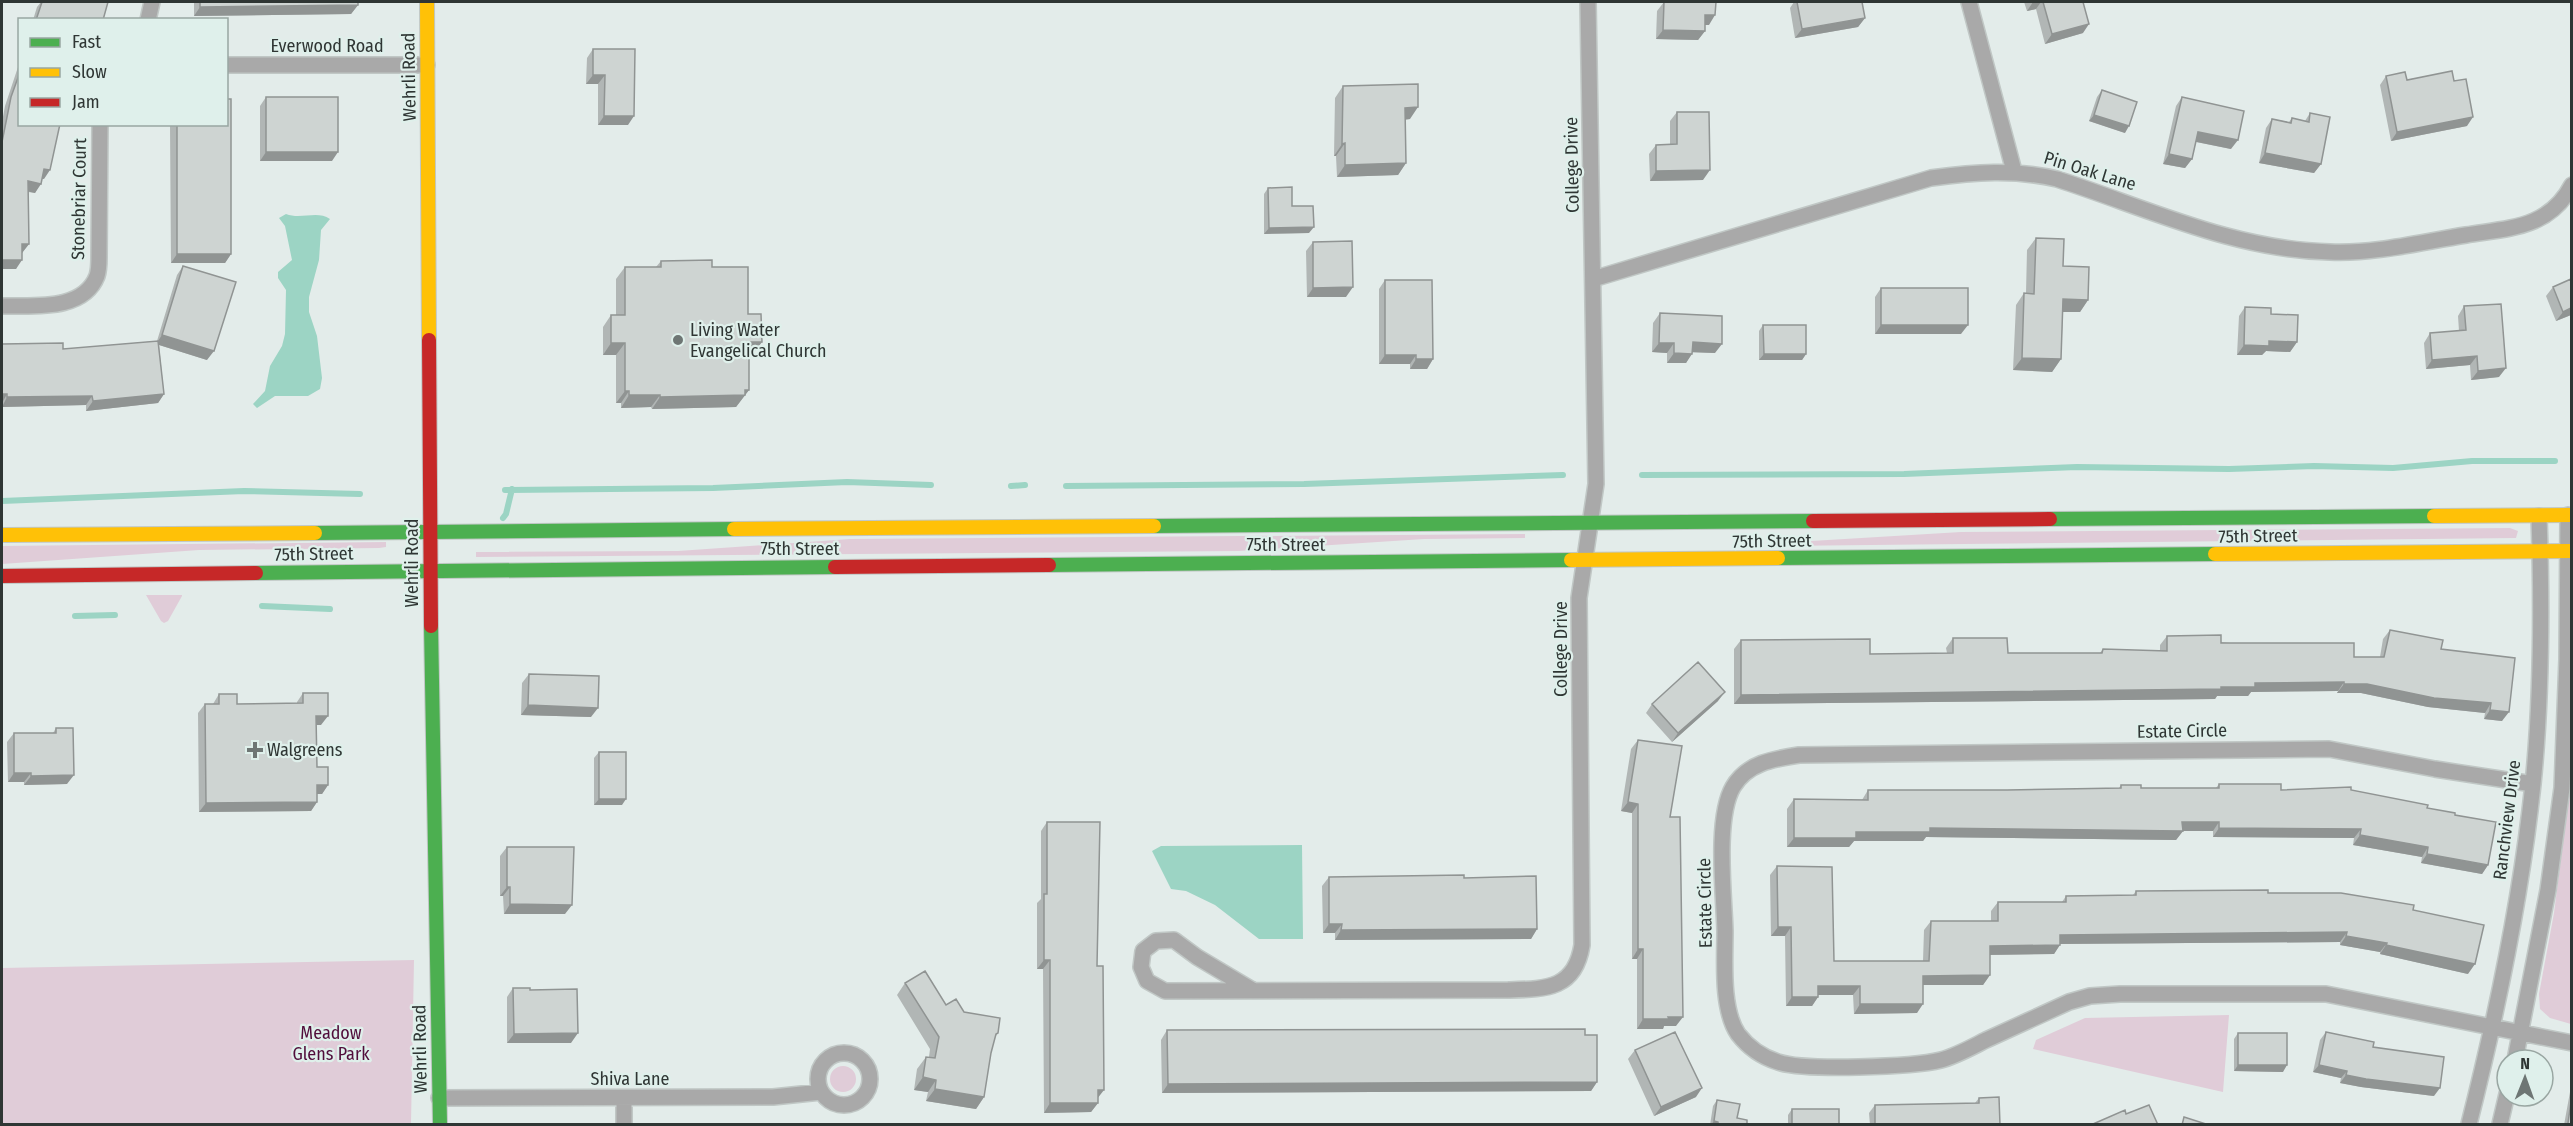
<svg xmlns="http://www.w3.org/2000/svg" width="2573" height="1126" viewBox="0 0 2573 1126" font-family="'Fira Sans Condensed',sans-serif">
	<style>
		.green { fill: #e0ccd8 }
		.water { fill: #9cd4c4 }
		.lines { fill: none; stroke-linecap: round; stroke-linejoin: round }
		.stream { stroke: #9cd4c4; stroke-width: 6 }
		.street-casing { stroke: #c0c7c5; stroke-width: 18 }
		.fast-casing { stroke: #c0c7c5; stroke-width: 16 }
		.slow-casing { stroke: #c0c7c5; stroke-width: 16 }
		.jam-casing { stroke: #c0c7c5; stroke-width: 16 }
		.street { stroke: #a9a9a9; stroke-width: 15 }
		.fast { stroke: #4caf50; stroke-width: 14 }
		.slow { stroke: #ffc107; stroke-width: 14 }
		.jam { stroke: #c62828; stroke-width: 14 }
		.wall { fill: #b1b6b5 }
		.shaded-wall { fill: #909493 }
		.building { fill: #ced4d2; stroke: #909493; stroke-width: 1.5 }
		.poi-dot { fill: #6e7674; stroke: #dff0eb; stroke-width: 2 }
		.labels { text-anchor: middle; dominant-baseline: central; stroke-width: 4.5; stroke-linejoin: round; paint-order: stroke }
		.street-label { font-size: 18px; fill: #2f3634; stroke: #dff0eb }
		.poi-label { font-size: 18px; fill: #2f3634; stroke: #dff0eb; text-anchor: start }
		.park-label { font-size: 18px; fill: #510d3b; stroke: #dff0eb }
	</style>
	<rect width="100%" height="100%" fill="#e3ecea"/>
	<path class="green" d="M2510 528 2518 531 2516 538 1776 546V543L1961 532Z
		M1525 534V538L1424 539 1239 551 476 557V552L678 551 850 539Z
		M386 542V547L379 548 199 550 2 564V546Z
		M146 595H182V596L168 621 164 623 161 621Z
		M2571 781 2572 1024H2571L2550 1018 2540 1009 2539 994 2554 913Z
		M414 960 411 1124H2V968Z
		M2229 1015 2223 1092 2033 1049 2036 1040 2085 1018Z
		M830 1079a13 13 0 1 1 26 0a13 13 0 1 1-26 0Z"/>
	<path class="water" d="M286 214C301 220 317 210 330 219L321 230 319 260 309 297V312L317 336 322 378 320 389 308 396H275L257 408 253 404 265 391 270 366 282 346 285 334 286 290 278 278V272L292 260 285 226 279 218Z
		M1302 845 1303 939H1259L1215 905 1186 891 1171 889 1152 851 1161 846Z"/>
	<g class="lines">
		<path class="stream" d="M1642 475 1904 474 2077 467 2229 469 2314 466 2393 468 2472 461H2555
			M1011 486 1025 485
			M1066 486 1304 484 1563 475
			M505 490 713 488 847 482 931 485
			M2 501 244 491 360 494
			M503 518 506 514 512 489
			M262 606 330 609
			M75 616 115 615"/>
		<g class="street-casing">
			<path id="street" d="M1969 2 2014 171
				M148 20 152 2
				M226 65H427
				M1593 279 1931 178C1975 172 2014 169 2057 179 2147 208 2234 250 2330 252 2375 254 2421 242 2466 235 2508 228 2549 229 2572 185
				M2 306C32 305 83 312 97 276 99 270 99 263 99 257L100 124
				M2533 784 2435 769 2329 749 1799 755C1773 759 1747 763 1733 787 1715 818 1724 895 1725 931 1725 960 1721 1009 1738 1034 1748 1047 1762 1057 1778 1062 1804 1071 1913 1067 1941 1060 1956 1056 1972 1047 1986 1040 2014 1027 2041 1015 2069 1002L2090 996 2120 994H2326L2572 1043
				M1254 991 1197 957 1174 940 1156 941 1143 951 1141 967 1147 981 1165 991 1508 990C1547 989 1575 989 1582 945L1579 598 1596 484 1588 2
				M818 1079a26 26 0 1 1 52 0a26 26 0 1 1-52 0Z
				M2515 1060 2548 890 2562 788 2567 659 2568 515
				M439 1098 773 1097 821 1092
				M624 1124V1098
				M2469 1124C2497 1013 2521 899 2533 784 2542 695 2542 605 2539 516
				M2500 1124 2507 1094"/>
		</g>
		<g class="fast-casing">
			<path id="fast" d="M2050 519 2434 516
				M1154 526 1813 521
				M315 533 734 529
				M1778 558 2215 554
				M1049 565 1571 560
				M256 573 835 567
				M431 626 440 1124"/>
		</g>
		<g class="slow-casing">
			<path id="slow" d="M427 2 429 340
				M2434 516 2572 515
				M734 529 1154 526
				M2 535 315 533
				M2215 554 2572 551
				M1571 560 1778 558"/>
		</g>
		<g class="jam-casing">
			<path id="jam" d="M429 340 431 626
				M1813 521 2050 519
				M835 567 1049 565
				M2 576 256 573"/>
		</g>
		<use href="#street" class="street"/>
		<use href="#fast" class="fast"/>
		<use href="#slow" class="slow"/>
		<use href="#jam" class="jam"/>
	</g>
	<path class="wall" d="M41 2H108L103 20H33L37 7Z
		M194 2H358V5L351 14 194 16Z
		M1664 2 1709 25H1705V31L1698 40 1656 39 1657 11Z
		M1794 2H1797L1865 18 1858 27 1795 38 1790 8Z
		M2024 2H2083V33L2045 44 2036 9 2027 11Z
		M593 49 628 125H598V84H586L587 58Z
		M20 61V124L44 179H42L35 193 28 192 29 244 22 253 16 269H2V122L5 106Z
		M2386 76 2407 80 2454 81 2467 126 2391 141 2380 85Z
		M1343 86 1410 119 1405 120 1406 163 1398 175 1337 177 1336 156H1334L1335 98Z
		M2102 90 2125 133 2089 121 2097 97Z
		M266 97 332 161H260V106Z
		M2182 97 2231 149 2196 142 2192 159 2185 168 2163 164 2176 106Z
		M1677 112 1703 180 1650 181 1649 154 1656 145 1670 144V121Z
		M2310 113 2321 164 2314 173 2259 163 2266 128 2272 119 2289 122 2292 118 2305 121Z
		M170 124H226L231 254 225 263H171Z
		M1268 188 1292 206 1309 233 1264 234V194Z
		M2036 238 2063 266 2088 300 2080 312H2063L2061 359 2052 372 2013 370 2016 305 2024 293H2026L2027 250Z
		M1313 242 1346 297H1307L1306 251Z
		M661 261 712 267 748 314 753 354H749V390L736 407 652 409 651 407 621 408V403H616V355H603V327L611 315H616V279L625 267H656Z
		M183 266 207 360 159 345 164 394 158 403 86 411V405L2 407V344L63 349 157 341 177 275Z
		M1385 280 1433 359 1427 369H1410V364H1379V289Z
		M2553 287 2571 315 2556 321 2546 296Z
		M1881 288 1961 334H1875V297Z
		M2464 306 2499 377 2471 380 2470 365 2426 369 2424 343 2430 333 2459 331 2458 316Z
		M2245 307 2271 314 2297 342 2290 352 2266 351 2262 355H2237L2239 316Z
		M1660 313 1715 353 1692 352 1686 363H1667V353L1652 352 1653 323Z
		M1763 325 1806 354 1802 360H1759V331Z
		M2390 630 2441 649 2515 658 2502 721 2484 719 2485 713 2428 707 2361 693H2337L2338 691 2251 692 2248 696H2217L2215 699 1734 704V649L1741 640 1870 654 1947 653 1946 648 1953 638 2008 653H2100L2103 649 2160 651V645L2167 636 2354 657H2380L2383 639Z
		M529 674 591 717 521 715 522 683Z
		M303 693 321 725H316L317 767 328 785 322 794H317V802L311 811 199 812 198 713 205 704H213L219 694 237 704 297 703V702Z
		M1718 701 1672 742 1646 713 1652 704Z
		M56 728 67 784 24 785V782H8L7 742 14 733H53Z
		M1638 740 1670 817 1676 1026H1664L1663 1029H1637V959H1632V813L1621 811 1631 749Z
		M599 752 622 805H594V758Z
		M2219 784 2281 790H2351L2455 815 2488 865 2482 874 2421 863 2422 857 2353 845 2354 838 2213 837V831H2183L2176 840 1926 837 1923 841H1854L1849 847H1787V809L1794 799 1862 800 1868 790H2007L2119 788 2121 785 2141 788H2216Z
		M1047 822 1097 966 1098 1103 1091 1112 1044 1113 1043 969H1037V903L1041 899V831Z
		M507 847 565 914H504L503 896H500V856Z
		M1777 866 1834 961H1923L1924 930 1931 921H1991V911L1998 902H2062L2066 896 2133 895 2136 891 2268 893 2413 910 2468 974 2380 954V952L2340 945V942L2060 944 2054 954 1990 955V975L1983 985H1923L1917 1013 1854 1014 1853 995H1818V997L1812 1006H1786L1785 936H1771L1770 875Z
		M1329 877 1464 878 1537 929 1531 939 1335 940V933H1323L1322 886Z
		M905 983 946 1005 964 1012 998 1033 995 1037 991 1053 984 1097 976 1109 926 1101 928 1092 914 1090 917 1069 926 1057H929L930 1049 897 995Z
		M513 988 571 1043H507V997Z
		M1167 1030 1585 1035 1597 1082 1591 1091 1162 1093 1161 1040Z
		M2326 1032 2373 1047 2434 1096 2361 1087 2340 1083 2341 1078 2313 1072 2320 1040Z
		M2238 1033 2283 1072 2234 1071V1039Z
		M1635 1050 1696 1097 1654 1116 1628 1059Z
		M2571 1090V1125H2564L2570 1092Z
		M1979 1098 2000 1125H1870L1869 1113 1875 1105 1975 1103Z
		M1717 1100 1737 1118 1747 1125H1710L1713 1106Z
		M1792 1109 1839 1125H1788V1115Z"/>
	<path class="shaded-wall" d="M2033 2H2041L2036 9 2027 11Z
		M358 5 351 14 194 16 200 7Z
		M1705 15H1715L1709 25H1699Z
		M1865 18 1858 27 1795 38 1802 29Z
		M2089 24 2083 33 2045 44 2052 34Z
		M1663 30 1705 31 1698 40 1656 39Z
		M593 75H605L598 84H586Z
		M1418 107 1410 119 1396 120 1405 108Z
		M2094 115 2129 126 2125 133 2089 121Z
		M604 116H634L628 125H598Z
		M2473 117 2467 126 2391 141 2397 132Z
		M2198 132 2238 140 2231 149 2192 141Z
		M1345 143 1336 156H1334L1342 144Z
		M266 152H338L332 161H260Z
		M2265 153 2321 164 2314 173 2259 163Z
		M2169 154 2192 159 2185 168 2163 164Z
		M1406 163 1398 175 1337 177 1345 165Z
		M44 169 50 170 44 179 38 178Z
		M1710 170 1703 180 1650 181 1656 171Z
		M28 181 41 184 35 193 22 190Z
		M1314 227 1309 233 1264 234 1269 228Z
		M22 244H29L22 253Z
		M177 254H231L225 263H171Z
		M2 260H22L16 269H2Z
		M1353 287 1346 297H1307L1313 288Z
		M2063 299 2088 300 2080 312H2054Z
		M2571 308V315L2556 321 2563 312Z
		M1881 325H1968L1961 334H1875Z
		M162 335 214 351 207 360 156 344Z
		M2269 341 2297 342 2290 352 2266 351 2262 355H2237L2244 345Z
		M749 342H762L753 354H740Z
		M1693 342 1722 344 1715 353 1686 352Z
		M611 343H625L616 355H603Z
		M1659 343H1674L1667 353 1652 352Z
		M1674 353 1692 354 1686 363H1667Z
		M1764 354H1806L1802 360H1759Z
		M1385 355H1416L1410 364H1379Z
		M2477 356 2470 365 2426 369 2432 360Z
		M2022 358 2061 359 2052 372 2013 370Z
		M1416 359H1433L1427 369H1410Z
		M2506 368 2499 377 2471 380 2478 371Z
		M749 390 736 407 652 409 660 397Z
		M625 391H629L621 403H616Z
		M2 394H7L2 403Z
		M164 394 158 403 86 411 93 401Z
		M629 395H660L651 407 621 408Z
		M92 396 86 405 2 407 7 397Z
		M2344 682 2338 691 2251 692 2248 696H2217L2215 699 1734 704 1741 695 2221 687 2255 683Z
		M2344 684H2367L2491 703 2485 713 2428 707 2361 693H2337Z
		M1725 692 1718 701 1672 742 1678 733Z
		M528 705 598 708 591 717 521 715Z
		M2490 710 2509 712 2502 721 2484 719Z
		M316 716H328L321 725H310Z
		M14 773H31L24 782H8Z
		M74 775 67 784 24 785 31 776Z
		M317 785H328L322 794H311Z
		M599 799H626L622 805H594Z
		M317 802 311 811 199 812 206 803Z
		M1628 802 1638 804 1632 813 1621 811Z
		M2182 822H2219L2213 831H2176Z
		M1930 828 2183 831 2176 840 1926 837 1923 841H1854L1849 847H1787L1794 838 1856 832Z
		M2219 828 2361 829 2354 838 2213 837Z
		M2360 835 2428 847 2422 857 2353 845Z
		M2427 854 2488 865 2482 874 2421 863Z
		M507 887H510L503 896H500Z
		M510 904 572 905 565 914H504Z
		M1329 924H1342L1335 933H1323Z
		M1778 927H1791L1785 936H1771Z
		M1537 929 1531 939 1335 940 1341 930Z
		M2347 932 2340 942 2054 944 2060 935Z
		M2346 936 2387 943 2380 952 2340 945Z
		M2060 945 2054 954 1984 955 1990 946Z
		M2386 945 2475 964 2468 974 2380 954Z
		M1638 949H1643L1637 959H1632Z
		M1044 960H1050L1043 969H1037Z
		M1990 975 1983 985H1917L1923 976Z
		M1818 986H1860L1853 995H1812Z
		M1792 997H1818L1812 1006H1786Z
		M1860 1004H1923L1917 1013 1854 1014Z
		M1668 1017H1683L1676 1026H1664L1663 1029H1637L1643 1019Z
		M578 1033 571 1043H507L514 1034Z
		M2238 1065H2287L2283 1072 2234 1071Z
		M2319 1065 2347 1071 2341 1078 2313 1072Z
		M2346 1075 2440 1088 2434 1096 2361 1087 2340 1083Z
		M923 1077 936 1080 928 1092 914 1090Z
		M1597 1082 1591 1091 1162 1093 1168 1084Z
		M1702 1088 1696 1097 1654 1116 1661 1107Z
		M935 1089 984 1097 976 1109 926 1101Z
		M1098 1090H1104L1097 1099Z
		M1050 1103H1098L1091 1112 1044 1113Z
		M1714 1121 1718 1122 1716 1125H1711Z"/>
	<path class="building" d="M42 2H108L103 20H36Z
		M200 2H358V5L200 7Z
		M1664 2H1716L1715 15H1705V31L1663 30Z
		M1797 2H1862L1865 18 1802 29Z
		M2043 2H2083L2089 24 2052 34Z
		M593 49H635L634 116H604L605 75H593Z
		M2452 71 2454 81 2466 79 2473 117 2397 132 2386 76 2405 72 2407 80Z
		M20 72V124H60L50 170 44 169 41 184 28 181 29 244H22V260H2V142L11 97Z
		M1418 84V107L1405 108 1406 163 1345 165V143L1342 144 1343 86Z
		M2102 90 2137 102 2129 126 2094 115Z
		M266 97H338V152H266Z
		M2182 97 2244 111 2238 140 2198 132 2192 159 2169 154Z
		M226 99H231V254H177V124H226Z
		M1677 112H1709L1710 170 1656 171V145L1677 144Z
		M2310 113 2330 117 2321 164 2265 153 2272 119 2291 123 2292 118 2309 122Z
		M1292 187V206H1313L1314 227 1269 228 1268 188Z
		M2036 238 2064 239 2063 266 2089 267 2088 300 2063 299 2061 359 2022 358 2024 293 2034 294Z
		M1352 241 1353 287 1313 288V242Z
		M712 260V267H748V314H761L762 342H749V390H745V395L660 397V395H629V391H625V343H611V315H625V267H661V261Z
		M183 266 236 282 214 351 162 335Z
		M2571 279V308L2563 312 2553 287Z
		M1385 280H1432L1433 359H1416V355H1385Z
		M1881 288H1968V325H1881Z
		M2501 304 2506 368 2478 371 2477 356 2432 360 2430 333 2466 330 2464 306Z
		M2245 307 2271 308V314L2298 315 2297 342 2269 341V346L2244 345Z
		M1660 313 1722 316V344L1693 342 1692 354 1674 353V343H1659Z
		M1763 325H1806V354H1764Z
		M158 341 164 394 93 401 92 396 7 397V394H2V344L63 343V349Z
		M2390 630 2443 640 2441 649 2515 658 2509 712 2490 710 2491 703 2434 698 2367 684H2344V682L2255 683V687H2221V689L1741 695V640L1870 639V654L1953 653V638H2007L2008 653H2102L2103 649 2167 651V636L2221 635V643H2354V657H2384Z
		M1698 662 1725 692 1678 733 1652 704Z
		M529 674 599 676 598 708 528 705Z
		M303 693H328V716H316L317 767H328V785H317V802L206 803 205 704H219V694H237V704L303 703Z
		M56 728H73L74 775 31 776V773H14V733H56Z
		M1638 740 1682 746 1670 817H1680L1683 1017H1668L1669 1019H1643V949H1638V804L1628 802Z
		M599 752H626V799H599Z
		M2219 784H2281V790L2351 787V790L2428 805 2427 808 2455 813V815L2496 822 2488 865 2427 854 2428 847 2360 835 2361 829 2219 828V822H2182L2183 831 1930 828V832H1856V838H1794V799L1868 800V790H2007L2121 788V785H2141V788H2219Z
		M1047 822H1100L1097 966H1103L1104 1090H1098V1103H1050V960H1044V894H1047Z
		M507 847H574L572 905 510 904V887H507Z
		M1777 866 1832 867 1834 961H1929L1931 921H1998V902H2066V896L2136 895V891L2268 890V893H2341L2414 905 2413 910 2484 925 2475 964 2386 945 2387 943 2346 936 2347 932 2060 935V945L1990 946V975L1923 976V1004H1860V986H1818V997H1792L1791 927H1778Z
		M1464 875V878L1536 876 1537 929 1341 930 1342 924H1329V877Z
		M925 971 946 1005 956 999 964 1012 1000 1018 998 1033 996 1034 991 1053 984 1097 935 1089 936 1080 923 1077 926 1057 935 1058 939 1037 905 983Z
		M513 988H530V990L577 989 578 1033 514 1034Z
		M1585 1029V1035H1597V1082L1168 1084 1167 1030Z
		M1675 1032 1702 1088 1661 1107 1635 1050Z
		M2326 1032 2374 1042 2373 1047 2444 1057 2440 1088 2366 1079 2346 1075 2347 1071 2319 1065Z
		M2238 1033H2287V1065H2238Z
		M1999 1097 2000 1125H1875V1105L1979 1103V1098Z
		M1717 1100 1740 1104 1737 1118 1747 1120V1125H1718V1122L1714 1121Z
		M2571 1102V1125H2567L2568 1123Z
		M2149 1105 2158 1125 2093 1124 2125 1110 2126 1114Z
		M1792 1109H1839V1125H1792Z
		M2184 1117 2209 1125H2182Z"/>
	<g class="poi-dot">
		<circle cx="678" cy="340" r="6"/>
		<path d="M252 741h6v6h6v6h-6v6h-6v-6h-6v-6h6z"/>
	</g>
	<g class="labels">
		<g class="street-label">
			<text x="327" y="46">Everwood Road</text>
			<text transform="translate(409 77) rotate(-91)">Wehrli Road</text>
			<text transform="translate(1572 165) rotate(-91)">College Drive</text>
			<text transform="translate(2090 171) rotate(17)">Pin Oak Lane</text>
			<text transform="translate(79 199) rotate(-89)">Stonebriar Court</text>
			<text transform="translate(2258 536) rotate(-1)">75th Street</text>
			<text transform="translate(1772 541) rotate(-1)">75th Street</text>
			<text x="1286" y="545">75th Street</text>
			<text x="800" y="549">75th Street</text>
			<text transform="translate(314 554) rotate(-1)">75th Street</text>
			<text transform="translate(412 563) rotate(-90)">Wehrli Road</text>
			<text transform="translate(1561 649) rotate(-90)">College Drive</text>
			<text transform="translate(2182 731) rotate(-1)">Estate Circle</text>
			<text transform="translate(2507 820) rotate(-83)">Ranchview Drive</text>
			<text transform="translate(1705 903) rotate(-91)">Estate Circle</text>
			<text transform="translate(420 1049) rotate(-91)">Wehrli Road</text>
			<text x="630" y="1079">Shiva Lane</text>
		</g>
		<g class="poi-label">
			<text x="690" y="330">Living Water<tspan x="690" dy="21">Evangelical Church</tspan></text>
			<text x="267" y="750">Walgreens</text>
		</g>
		<g class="park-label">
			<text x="331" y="1033">Meadow<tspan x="331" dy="21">Glens Park</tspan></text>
		</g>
	</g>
	<rect width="2573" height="1126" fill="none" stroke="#2f3634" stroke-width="6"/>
	<rect x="18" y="18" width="210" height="108" fill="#dff0eb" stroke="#99a6a2" stroke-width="1.5"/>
	<rect x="30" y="38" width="30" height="9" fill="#4caf50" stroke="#99a6a2" stroke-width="1.5"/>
	<text x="72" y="48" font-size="18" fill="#2f3634">Fast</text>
	<rect x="30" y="68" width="30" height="9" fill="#ffc107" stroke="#99a6a2" stroke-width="1.5"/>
	<text x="72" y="78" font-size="18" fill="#2f3634">Slow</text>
	<rect x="30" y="98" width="30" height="9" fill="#c62828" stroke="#99a6a2" stroke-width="1.5"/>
	<text x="72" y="108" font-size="18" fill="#2f3634">Jam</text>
	<g transform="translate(2525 1078) rotate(1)"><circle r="28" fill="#dff0eb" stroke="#99a6a2" stroke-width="1.5"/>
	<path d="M0-4.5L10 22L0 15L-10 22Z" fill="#6e7674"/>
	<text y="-9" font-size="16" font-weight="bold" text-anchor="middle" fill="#2f3634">N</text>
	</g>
</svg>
